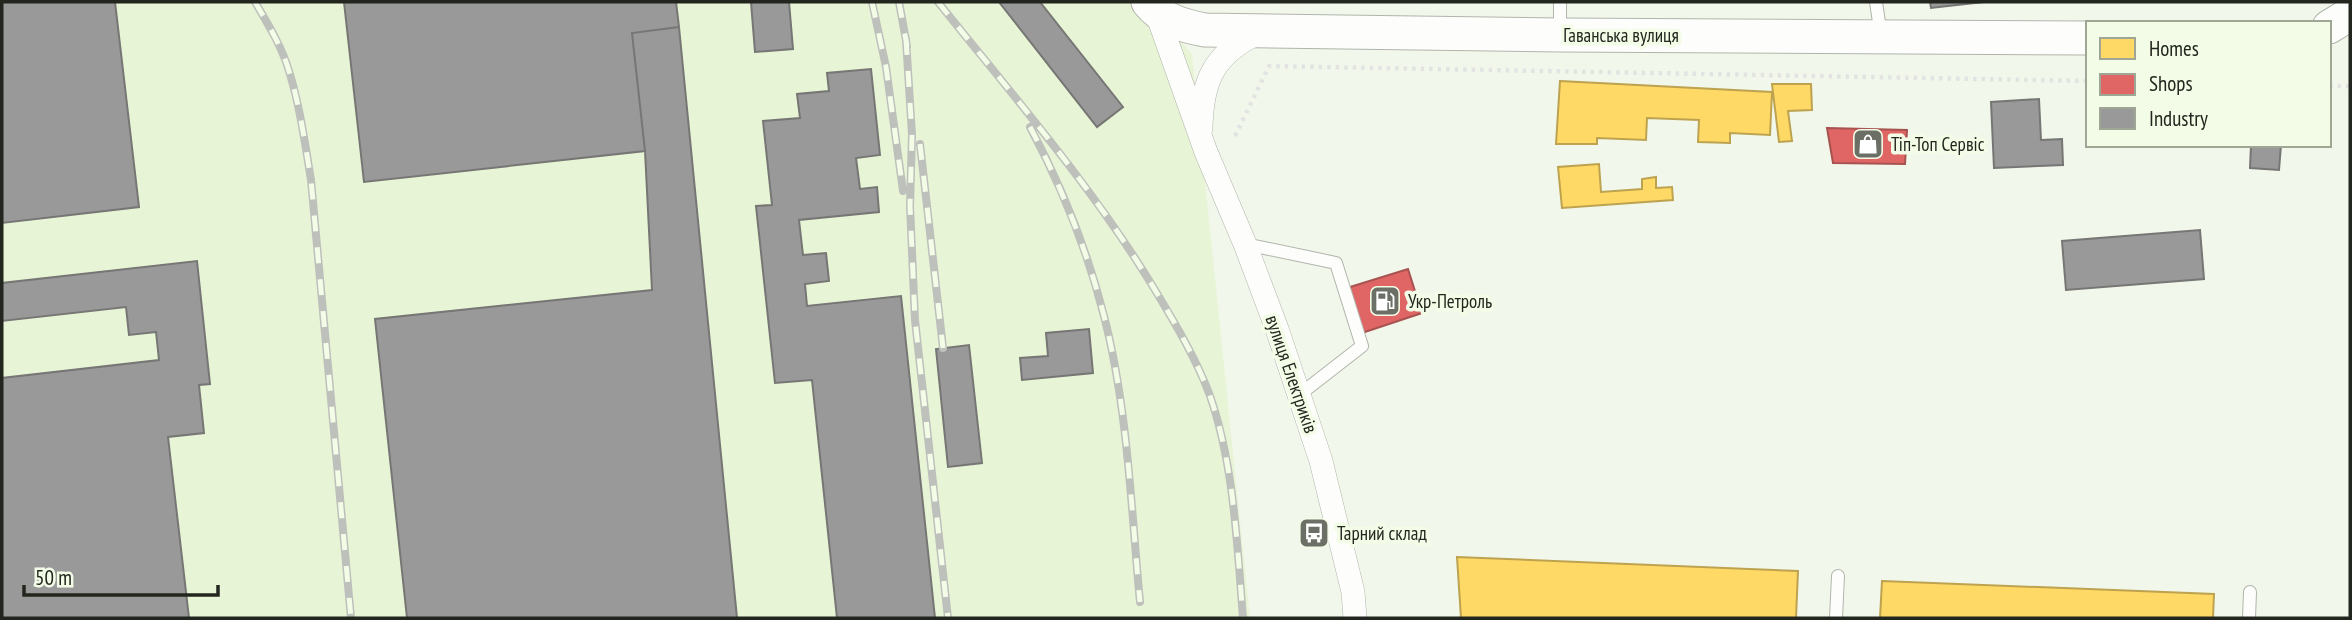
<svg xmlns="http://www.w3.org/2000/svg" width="2352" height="620" viewBox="0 0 2352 620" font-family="'PT Sans Narrow',sans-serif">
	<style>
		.green { fill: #e8f4d6 }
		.homes { fill: #ffd966; stroke: #bda350; stroke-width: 2 }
		.shops { fill: #e06666; stroke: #a75350; stroke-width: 2 }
		.industry { fill: #999; stroke: #767674; stroke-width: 2 }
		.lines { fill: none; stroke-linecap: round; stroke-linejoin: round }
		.lane-casing { stroke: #b1b4ab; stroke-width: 14 }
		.street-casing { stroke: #b1b4ab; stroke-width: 24 }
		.secondary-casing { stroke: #b1b4ab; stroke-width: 35 }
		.path { stroke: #e3e4e1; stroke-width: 4.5; stroke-dasharray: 3.5 5; stroke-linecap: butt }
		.lane { stroke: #fdfefc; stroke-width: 12 }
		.street { stroke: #fdfefc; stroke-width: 23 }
		.secondary { stroke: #fdfefc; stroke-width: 33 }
		.rail-casing { stroke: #bec0bc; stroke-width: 8 }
		.rail { stroke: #f3fce6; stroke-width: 5; stroke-dasharray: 16; stroke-linecap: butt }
		.labels { text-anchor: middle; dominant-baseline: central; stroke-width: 7; stroke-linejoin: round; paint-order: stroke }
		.street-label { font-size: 19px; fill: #23261e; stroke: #f3fce6 }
		.poi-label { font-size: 19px; fill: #23261e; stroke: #f3fce6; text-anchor: start }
	</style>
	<rect width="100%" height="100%" fill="#f2f7eb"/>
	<path class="green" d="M2 2H1145L1192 54 1250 618H2Z"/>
	<path class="homes" d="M1560 81 1772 92 1770 135 1730 133V143L1698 142 1699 120 1647 118 1646 140 1597 138V144H1556Z
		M1772 84H1811L1812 110 1788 111 1792 141 1779 142Z
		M1599 164 1601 192 1642 189V179L1656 177V188L1672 187 1673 200 1562 208 1558 167Z
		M1457 557 1798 571 1796 618H1461Z
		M1882 581 2214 594 2213 618H1880Z"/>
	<path class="shops" d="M1827 128 1907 130 1905 164 1833 163Z
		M1408 269 1422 313 1362 333 1347 288Z"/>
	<path class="industry" d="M2 2H115L139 207 2 223Z
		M344 2H676L679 27 632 33 645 151 364 182Z
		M751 2H789L793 49 755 52Z
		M999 2H1040L1123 107 1097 127Z
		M1930 2H1984L1931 8Z
		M679 27 737 618H407L375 319 652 290 645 151 632 33Z
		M871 69 880 155 856 158 860 189 877 187 879 212 799 220 803 255 826 253 829 281 805 284 807 306 901 296 935 618H837L812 380 775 383 756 206 772 205 763 121 800 118 797 94 829 91 827 73Z
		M2039 99 2041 140 2062 139 2063 165 1994 168 1991 102Z
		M2251 145H2281L2279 170 2250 168Z
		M2200 230 2204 279 2066 290 2062 241Z
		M197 261 210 384 199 385 204 433 168 437 189 618H2V378L159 360 156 332 129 335 126 307 2 321V283Z
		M1089 329 1093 373 1022 380 1020 358 1048 356 1046 333Z
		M969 345 982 463 948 467 936 349Z"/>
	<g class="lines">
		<g class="lane-casing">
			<path id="lane" d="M1876 2 1881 36
				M1560 33V2
				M1245 244 1336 263 1362 346 1299 395
				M1836 618 1838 576
				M2249 618 2250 592"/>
		</g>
		<g class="street-casing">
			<path id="street" d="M1157 14 1206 152 1245 244 1277 329 1321 461 1353 592 1355 618
				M1201 128C1202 80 1214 54 1258 33"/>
		</g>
		<g class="secondary-casing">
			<path id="secondary" d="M1148 2C1162 20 1183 26 1205 30L1560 35 2088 38
				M2329 27 2350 14"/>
		</g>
		<path class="path" d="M2329 86H2350
			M1235 136 1269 66 2088 81"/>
		<use href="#lane" class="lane"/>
		<use href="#street" class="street"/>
		<use href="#secondary" class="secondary"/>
		<g class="rail-casing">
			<path id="rail" d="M255 2C268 24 282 47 289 71 300 106 305 144 311 180L351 618
				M872 2 886 67 903 191
				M899 2 907 46
				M938 2C1013 96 1093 187 1155 290 1175 323 1195 357 1209 393 1234 463 1237 544 1243 618
				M906 39 912 135 910 206 915 320 948 618
				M1030 127C1061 185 1088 253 1104 316 1128 409 1131 508 1140 602
				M920 144 943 348"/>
		</g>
		<use href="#rail" class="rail"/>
	</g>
	<defs>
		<g id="shop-square" transform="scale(1.575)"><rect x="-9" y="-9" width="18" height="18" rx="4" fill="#6b6f66" stroke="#f3fce6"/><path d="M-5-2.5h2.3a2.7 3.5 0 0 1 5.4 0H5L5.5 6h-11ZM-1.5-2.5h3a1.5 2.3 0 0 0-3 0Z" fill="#fff"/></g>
		<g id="fuel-square" transform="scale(1.575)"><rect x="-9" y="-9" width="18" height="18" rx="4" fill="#6b6f66" stroke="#f3fce6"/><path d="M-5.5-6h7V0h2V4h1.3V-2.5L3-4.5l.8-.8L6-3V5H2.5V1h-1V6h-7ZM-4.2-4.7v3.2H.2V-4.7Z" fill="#fff"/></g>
		<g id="bus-square" transform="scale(1.575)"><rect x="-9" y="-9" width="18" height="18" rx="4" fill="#6b6f66" stroke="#f3fce6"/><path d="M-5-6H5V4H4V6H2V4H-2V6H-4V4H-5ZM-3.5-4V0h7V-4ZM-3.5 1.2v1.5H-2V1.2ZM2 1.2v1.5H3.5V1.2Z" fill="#fff"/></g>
	</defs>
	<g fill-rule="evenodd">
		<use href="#shop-square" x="1868" y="144"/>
		<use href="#fuel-square" x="1385" y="301"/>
		<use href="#bus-square" x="1314" y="533"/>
	</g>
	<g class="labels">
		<g class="street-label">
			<text x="1621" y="35">Гаванська вулиця</text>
			<text transform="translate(1292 374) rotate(71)">вулиця Електриків</text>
		</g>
		<g class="poi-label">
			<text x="1891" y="144">Тіп-Топ Сервіс</text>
			<text x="1408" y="301">Укр-Петроль</text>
			<text x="1337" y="533">Тарний склад</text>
		</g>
	</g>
	<rect width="2352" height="620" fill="none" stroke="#23261e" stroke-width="7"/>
	<rect x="2086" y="21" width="245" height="126" fill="#f3fce6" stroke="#a0a696" stroke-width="2"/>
	<rect x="2100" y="38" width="35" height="21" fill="#ffd966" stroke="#a0a696" stroke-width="2"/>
	<text x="2149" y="56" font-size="21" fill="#23261e">Homes</text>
	<rect x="2100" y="74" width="35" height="21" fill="#e06666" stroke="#a0a696" stroke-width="2"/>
	<text x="2149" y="91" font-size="21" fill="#23261e">Shops</text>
	<rect x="2100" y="108" width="35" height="21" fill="#999999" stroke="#a0a696" stroke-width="2"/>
	<text x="2149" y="126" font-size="21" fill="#23261e">Industry</text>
	<path d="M24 585v10h194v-10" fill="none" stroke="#23261e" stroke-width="3.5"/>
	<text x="35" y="585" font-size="21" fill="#23261e" stroke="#f3fce6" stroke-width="5" paint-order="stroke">50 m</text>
</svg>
